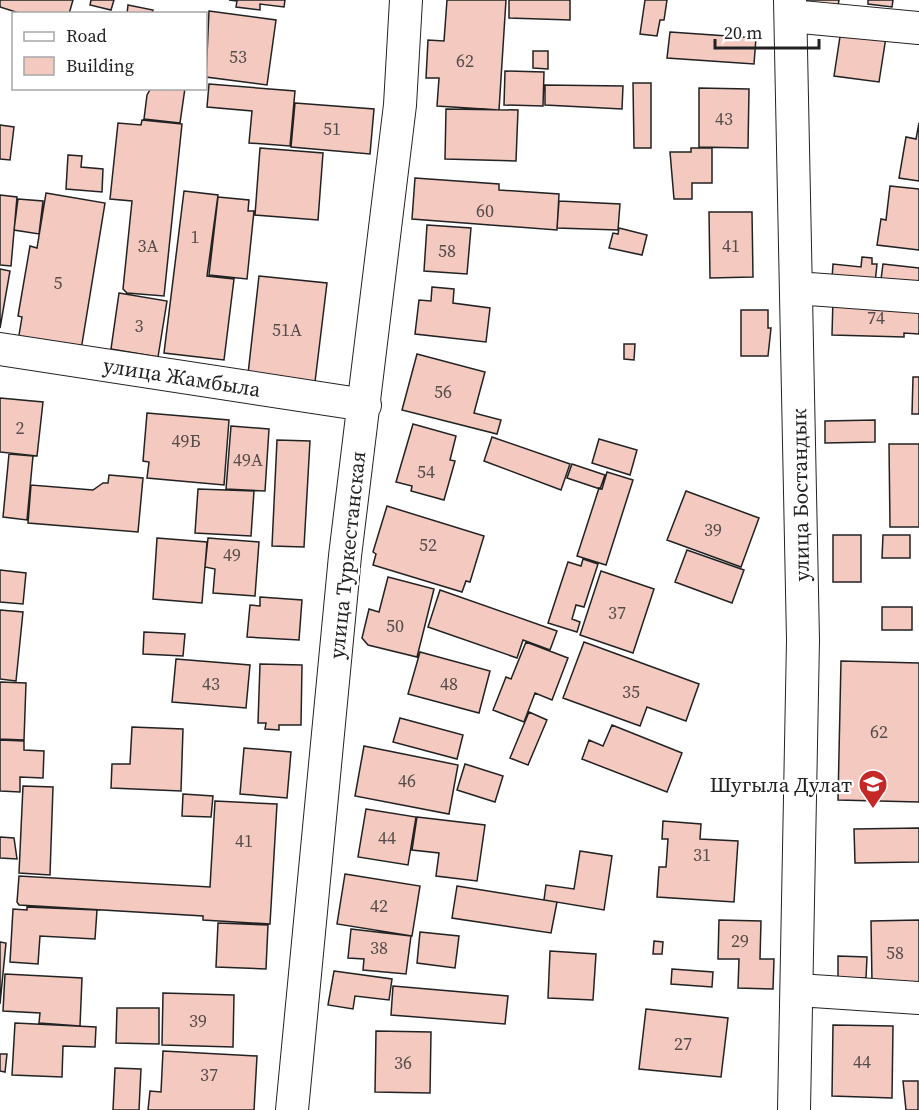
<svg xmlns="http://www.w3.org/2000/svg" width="919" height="1110" viewBox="0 0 919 1110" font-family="'Source Serif 4',serif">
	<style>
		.building { fill: #f3c9c0; stroke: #222; stroke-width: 1.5 }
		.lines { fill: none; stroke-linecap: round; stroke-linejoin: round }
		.street-casing { stroke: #222; stroke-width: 34 }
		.street { stroke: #fff; stroke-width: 32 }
		.labels { text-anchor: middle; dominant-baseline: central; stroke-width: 4.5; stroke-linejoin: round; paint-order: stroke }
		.number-label { font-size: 18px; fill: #564c4a }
		.street-label { font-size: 21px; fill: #222; stroke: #fff }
		.poi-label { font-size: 21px; fill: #222; stroke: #fff; text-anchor: end }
	</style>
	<rect width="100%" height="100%" fill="#fff"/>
	<path class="building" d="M0 0H73L69 14H22L0 7Z
		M91 0H114L111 10 90 5Z
		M229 0H285L284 7 260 4V10L236 7 237 1Z
		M447 0H506L499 110 437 106 439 78H426L428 40 444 41Z
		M509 0H570V20L509 18Z
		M645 0H667L664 20H660L657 36 640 34Z
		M806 0H839L837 12 805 7Z
		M868 0H893L892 7 868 4Z
		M128 5 153 10 152 14H127Z
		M209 11 276 20 267 85 206 77Z
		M841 30 886 37 879 82 834 76Z
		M670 32 756 38 754 64 667 58Z
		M533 51H548V69L533 68Z
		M505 71 544 72 543 106 504 105Z
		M633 83H651V148H634Z
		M209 84 295 91 290 146 249 143 252 111 207 107Z
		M545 85 623 86 622 109 545 105Z
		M151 88H185L180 123 144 119 147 95Z
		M699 88 749 89 748 148 699 147Z
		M295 103 374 109 370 154 291 147Z
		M446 109 518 110 516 161 445 159Z
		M142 120 182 124 164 296 127 293 123 289 132 201 110 199 118 123 141 125Z
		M919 123V181L899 178 906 137 916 139Z
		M0 125 14 127 10 160 0 159Z
		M260 148 323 153 318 220 255 215Z
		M691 148H712V183H692V199H674L670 152H691Z
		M68 155 82 156 81 167 103 169 102 192 66 189Z
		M415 178 499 184V190L559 194 557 230 412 219Z
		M890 186 919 189V250L877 245 881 219 886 220Z
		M184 191 218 195 207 276 234 279 224 360 164 353Z
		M46 193 105 203 81 350 18 341 22 317 18 316 30 246 37 248Z
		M0 195 17 197 11 266 0 265Z
		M218 197 249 200 248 211H254L247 279 209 275Z
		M18 199 43 201 39 234 14 230Z
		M559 201 620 204 618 230 557 228Z
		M709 212H752L753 277 710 278Z
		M427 225 471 228 467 274 424 271Z
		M619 228 647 235 642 255 609 248 613 233 618 234Z
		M862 257 872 258V264H877L875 283 832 279 833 264 861 267Z
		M883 264 919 268V291L880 287Z
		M0 269 10 271 0 328Z
		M259 276 327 283 315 382 248 374Z
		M432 287 454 289 453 303 490 308 486 342 415 334 419 300 431 301Z
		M119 293 167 301 158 357 111 349Z
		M833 298 919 301V334L904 333V337L832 335Z
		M741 310H768V328H771L768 356H741Z
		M624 344H635L634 360 624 359Z
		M417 354 485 372 474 413 501 420 497 434 402 410Z
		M913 377H919V414H912Z
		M0 398 43 402 37 456 0 452Z
		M147 413 229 420 224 485 147 478 149 462 143 461Z
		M875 420V442L825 443V421Z
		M413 424 456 436 450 460 455 461 444 500 411 491 412 486 396 482Z
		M231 426 269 429 265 491 226 489Z
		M492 437 570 464 561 490 484 461Z
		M599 439 637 450 630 475 592 463Z
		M277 440 310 441 304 547 272 546Z
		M889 444H919V527H890Z
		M9 454 33 456 27 520 3 517Z
		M572 464 605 475 600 489 567 478Z
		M607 472 633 480 606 565 577 556 599 488 602 489Z
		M109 475 143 478 138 532 28 523 31 485 93 490 103 483H108Z
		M198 489 254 491 251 536 195 533Z
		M686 491 759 518 741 567 667 540Z
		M387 506 484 536 470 582 466 581 462 592 373 565 376 554 373 552Z
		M833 535H861V582H833Z
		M883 535H910V558H882Z
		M157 538 207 542 202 603 153 599Z
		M208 538 259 542 255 596 213 593 215 569 205 567Z
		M687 550 744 570 732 603 675 582Z
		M583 559 598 564 584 607 576 605 572 619 580 622 577 632 548 623 568 562 581 566Z
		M0 570 26 573 23 604 0 602Z
		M601 571 654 589 633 653 580 635Z
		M388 577 434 589 417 657 368 645 362 638 369 609 379 612Z
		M440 590 557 631 550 650 523 640 517 658 428 627Z
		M260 597 302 600 299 640 247 637 250 605 260 606Z
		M882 607H912V630H882Z
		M0 610 23 612 16 681 0 679Z
		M144 632 185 634 183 656 143 654Z
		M526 642 568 658 552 700 535 693 524 722 493 710 506 677 511 679Z
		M584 642 699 684 686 721 647 707 640 726 563 698Z
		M420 652 490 671 479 713 408 694Z
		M176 659 250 665 246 708 172 702Z
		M841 661 919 663V802L838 800Z
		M260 664 302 665 301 725H279V730L265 729 266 723H258Z
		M0 682 26 683 24 740 0 739Z
		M529 712 547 720 528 765 510 758Z
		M400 718 463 735 457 759 393 742Z
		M612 725 682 753 667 792 582 759 589 740 603 746Z
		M132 727 183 729 181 791 111 788 112 764H130Z
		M0 740 24 741V750L44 751 43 778 20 777V792L0 791Z
		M364 746 458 765 449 814 355 796Z
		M244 748 291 752 287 798 240 794Z
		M465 764 503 776 495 802 457 790Z
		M23 786 53 787 50 875 19 873Z
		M183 794 213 796 211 817 182 816Z
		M215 801 277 804 270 924 203 920V916L19 905 17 902 19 876 210 887Z
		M366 809 416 817 408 865 358 857Z
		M417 817 485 825 477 881 436 876 439 853 412 850Z
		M663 821 701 824 700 839 738 841 734 902 657 897 659 867H666L668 839H662Z
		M919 828V862L855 863 854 829Z
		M0 837 14 838 17 859 0 858Z
		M580 851 612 856 604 910 544 900 546 885 574 889Z
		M345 874 420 886 412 936 337 924Z
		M457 886 557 902 551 933 452 918Z
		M27 907 97 910 95 939 40 936 38 964 10 962 13 909 27 910Z
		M719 920 761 921 760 959H774L773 989 738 988 739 959H718Z
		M919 920V983H872L871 921Z
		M218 923 268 925 266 969 216 967Z
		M351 929 411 936 406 974 363 970 364 959 348 958Z
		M420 932 459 936 455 968 417 963Z
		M654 941 663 942 662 954H653Z
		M0 942 6 943 0 1004Z
		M550 951 596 954 593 1000 548 998Z
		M838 956 867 957 866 978H838Z
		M672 969 713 972 712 987 671 984Z
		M334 971 392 979 389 1000 355 996 353 1009 328 1005Z
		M5 974 82 978 80 1026 39 1023 40 1013 3 1011Z
		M393 986 508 996 505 1024 391 1015Z
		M163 993 234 995 233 1047 162 1045Z
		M117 1008H159V1044L116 1043Z
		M646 1009 728 1018 721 1077 639 1069Z
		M15 1023 96 1027 95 1047 63 1046 62 1077 12 1075Z
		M833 1025 893 1026 892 1098 832 1096Z
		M376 1031 431 1032 430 1093 375 1092Z
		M163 1051 257 1056 254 1110H148L150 1091 161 1092Z
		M0 1054H7L5 1072 0 1071Z
		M115 1068 141 1069 139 1110H113Z
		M903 1081H918V1110H906Z"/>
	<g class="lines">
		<g class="street-casing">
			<path id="street" d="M790 0 803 640 794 1110
				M791 16 919 28
				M796 288 919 297
				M0 349 365 405
				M798 990 919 998
				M292 1110 345 556 400 105 406 0"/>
		</g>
		<use href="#street" class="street"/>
	</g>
	<defs>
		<g id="school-pin" transform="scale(1.5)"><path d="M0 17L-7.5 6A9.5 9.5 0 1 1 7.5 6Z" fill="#c62828" stroke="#fff"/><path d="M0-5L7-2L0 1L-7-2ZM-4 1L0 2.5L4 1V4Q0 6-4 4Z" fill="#fff"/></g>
	</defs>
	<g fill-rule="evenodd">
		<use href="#school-pin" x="873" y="784"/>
	</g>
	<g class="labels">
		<g class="number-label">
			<text x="238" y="56">53</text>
			<text x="465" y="60">62</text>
			<text x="724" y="118">43</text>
			<text x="332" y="128">51</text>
			<text x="485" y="210">60</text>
			<text x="195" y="236">1</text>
			<text x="148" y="245">3А</text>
			<text x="731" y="245">41</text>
			<text x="447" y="250">58</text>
			<text x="58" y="282">5</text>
			<text x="876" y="317">74</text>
			<text x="139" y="325">3</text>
			<text x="287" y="329">51А</text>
			<text x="443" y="391">56</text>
			<text x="20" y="427">2</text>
			<text x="186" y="440">49Б</text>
			<text x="248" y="459">49А</text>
			<text x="426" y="471">54</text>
			<text x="713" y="529">39</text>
			<text x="428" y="544">52</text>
			<text x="232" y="554">49</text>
			<text x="617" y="612">37</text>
			<text x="395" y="625">50</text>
			<text x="211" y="683">43</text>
			<text x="449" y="683">48</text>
			<text x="631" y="691">35</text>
			<text x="879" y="731">62</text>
			<text x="407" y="780">46</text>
			<text x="387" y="837">44</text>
			<text x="244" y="840">41</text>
			<text x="702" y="854">31</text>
			<text x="379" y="905">42</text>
			<text x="740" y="940">29</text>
			<text x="379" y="947">38</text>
			<text x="895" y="952">58</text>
			<text x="198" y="1020">39</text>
			<text x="683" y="1043">27</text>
			<text x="862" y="1061">44</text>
			<text x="403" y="1062">36</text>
			<text x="209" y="1074">37</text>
		</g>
		<g class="street-label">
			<text transform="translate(182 377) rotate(9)">улица Жамбыла</text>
			<text transform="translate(800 495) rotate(-91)">улица Бостандык</text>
			<text transform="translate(347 555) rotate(-84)">улица Туркестанская</text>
		</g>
		<g class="poi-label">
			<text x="852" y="784">Шугыла Дулат</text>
		</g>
	</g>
	<rect x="12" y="12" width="195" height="78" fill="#ffffff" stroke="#a7a7a7" stroke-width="1.5"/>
	<rect x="24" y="32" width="30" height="9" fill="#ffffff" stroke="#a7a7a7" stroke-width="1.5"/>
	<text x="66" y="42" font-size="18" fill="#222222">Road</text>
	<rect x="24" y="57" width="30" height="18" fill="#f3c9c0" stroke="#a7a7a7" stroke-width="1.5"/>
	<text x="66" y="72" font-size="18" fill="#222222">Building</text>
	<path d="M715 39v9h104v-9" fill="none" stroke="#222222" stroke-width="3"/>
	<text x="724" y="39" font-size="18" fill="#222222" stroke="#ffffff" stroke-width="4.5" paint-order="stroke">20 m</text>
</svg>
